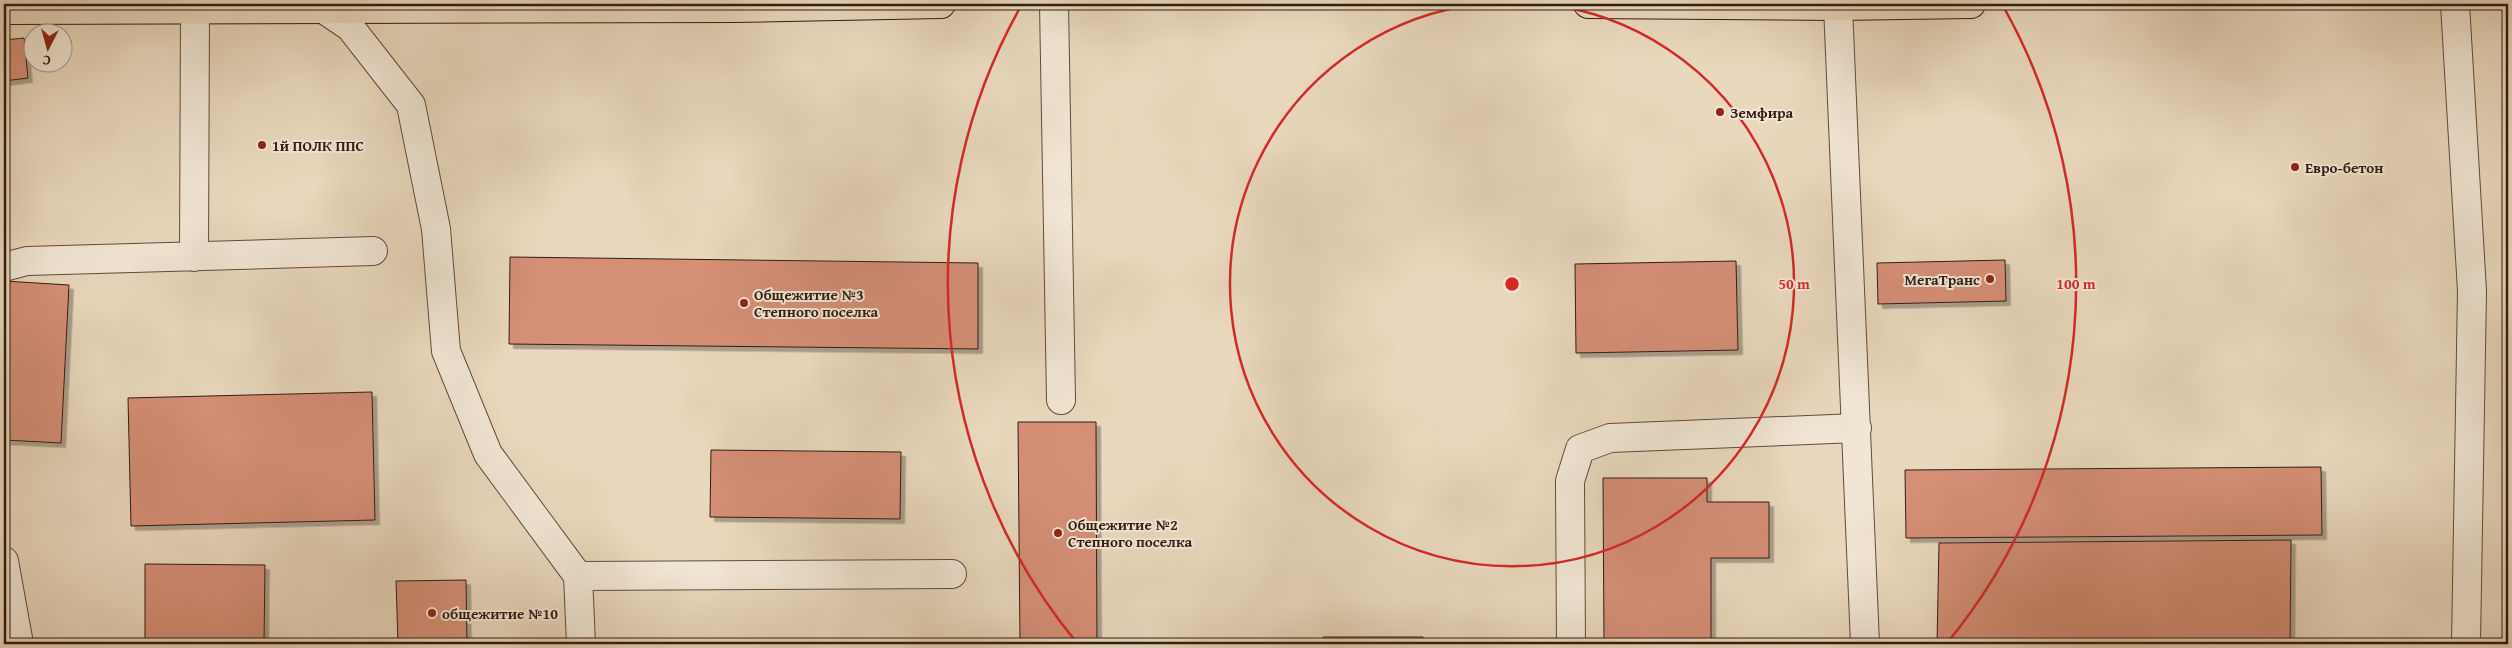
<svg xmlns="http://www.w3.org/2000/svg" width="2512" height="648" viewBox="0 0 2512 648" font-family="'Gentium Book Plus',serif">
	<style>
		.building { fill: #d58f77; stroke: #321c13; filter: url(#shadow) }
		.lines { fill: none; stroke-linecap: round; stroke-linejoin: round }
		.minor-casing { stroke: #604b3e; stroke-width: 30 }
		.major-casing { stroke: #321c13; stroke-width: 30 }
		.minor { stroke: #f1e6d4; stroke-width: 28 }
		.major { stroke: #e9d8bd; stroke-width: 28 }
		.ring { fill: none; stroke: #d62828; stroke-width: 2.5 }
		.poi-dot { fill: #8f2418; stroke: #f1e6d4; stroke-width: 2 }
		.labels { text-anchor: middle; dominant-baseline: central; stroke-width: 4; stroke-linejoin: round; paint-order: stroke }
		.poi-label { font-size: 15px; font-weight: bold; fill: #321c13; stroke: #f1e6d4; text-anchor: start }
		.centre { fill: #d62828; stroke: #f1e6d4; stroke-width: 2.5 }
		.ring-label { font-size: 15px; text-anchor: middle; font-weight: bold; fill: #d62828; stroke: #f1e6d4; stroke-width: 4; stroke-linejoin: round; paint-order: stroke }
	</style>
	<defs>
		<filter id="shadow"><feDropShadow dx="4.5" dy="4.5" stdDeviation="0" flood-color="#0004"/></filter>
	</defs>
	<rect width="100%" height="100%" fill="#e9d8bd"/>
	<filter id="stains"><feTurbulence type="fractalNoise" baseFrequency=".004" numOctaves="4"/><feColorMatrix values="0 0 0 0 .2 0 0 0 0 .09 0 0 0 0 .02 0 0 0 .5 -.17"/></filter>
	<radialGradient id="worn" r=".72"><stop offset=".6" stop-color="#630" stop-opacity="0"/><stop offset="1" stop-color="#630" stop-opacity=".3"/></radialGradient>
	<path class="building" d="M24 38 28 78 4 81V40Z
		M510 257 978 263V349L509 344Z
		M2005 260 2006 301 1878 304 1877 263Z
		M1736 261 1738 350 1576 353 1575 264Z
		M4 281 69 285 61 443 4 440Z
		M372 392 375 520 131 526 128 398Z
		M1018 422H1096L1097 644H1020Z
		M711 450 901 452 900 519 710 517Z
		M2321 467 2322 535 1906 538 1905 470Z
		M1603 478H1707V502H1769V558H1711V644H1604Z
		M2291 540 2290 644H1937L1939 543Z
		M145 564 265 565 264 644H145Z
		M466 580 467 644H398L396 581Z
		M1323 637H1423V644H1323Z"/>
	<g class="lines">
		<g class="minor-casing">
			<path id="minor" d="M1054 4 1061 400
				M2455 4 2472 291 2466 644
				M1838 6 1865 644
				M322 8 350 27 411 105 436 229 446 351 488 454 578 576 581 644
				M194 257 195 10
				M4 267 27 261 373 251
				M4 561 19 644
				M578 576 952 574
				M1571 644 1570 481 1580 449 1610 438 1857 428"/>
		</g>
		<g class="major-casing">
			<path id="major" d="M1588 4 1838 6 1971 4
				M4 10 735 8 941 4"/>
		</g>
		<use href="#minor" class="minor"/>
		<use href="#major" class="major"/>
	</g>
	<g class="ring">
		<path d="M1544 4A282 282 0 1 1 1480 4"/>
		<path d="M1077 643A564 564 0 0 1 1021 6M2003 6A564 564 0 0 1 1947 643"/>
	</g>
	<g class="poi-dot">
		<circle cx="1720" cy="112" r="5"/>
		<circle cx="262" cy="145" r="5"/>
		<circle cx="2295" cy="167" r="5"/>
		<circle cx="1990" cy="279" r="5"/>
		<circle cx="744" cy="303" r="5"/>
		<circle cx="1058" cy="533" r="5"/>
		<circle cx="432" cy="613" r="5"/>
	</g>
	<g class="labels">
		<g class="poi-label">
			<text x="1730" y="112">Земфира</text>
			<text x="272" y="145">1й ПОЛК ППС</text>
			<text x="2305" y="167">Евро-бетон</text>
			<text x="1980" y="279" text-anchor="end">МегаТранс</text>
			<text x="754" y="294">Общежитие №3<tspan x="754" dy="17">Степного поселка</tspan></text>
			<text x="1068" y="524">Общежитие №2<tspan x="1068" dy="17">Степного поселка</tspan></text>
			<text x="442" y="613">общежитие №10</text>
		</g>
	</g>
	<circle cx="1512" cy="284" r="8" class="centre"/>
	<g class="ring-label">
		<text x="1794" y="289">50 m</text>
		<text x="2076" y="289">100 m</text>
	</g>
	<rect width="2512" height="648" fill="none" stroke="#e9d8bd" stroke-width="20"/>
	<rect x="5" y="5" width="2502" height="638" fill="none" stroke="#321c13" stroke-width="2.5"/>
	<rect x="10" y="10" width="2492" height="628" fill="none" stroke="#321c13"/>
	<g transform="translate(48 48) rotate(186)"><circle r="24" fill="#f1e6d4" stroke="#a59587"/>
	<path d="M0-4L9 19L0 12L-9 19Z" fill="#8f2418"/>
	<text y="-8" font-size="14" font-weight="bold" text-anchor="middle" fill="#321c13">С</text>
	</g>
	<rect width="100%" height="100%" filter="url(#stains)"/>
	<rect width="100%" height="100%" fill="url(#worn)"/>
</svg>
